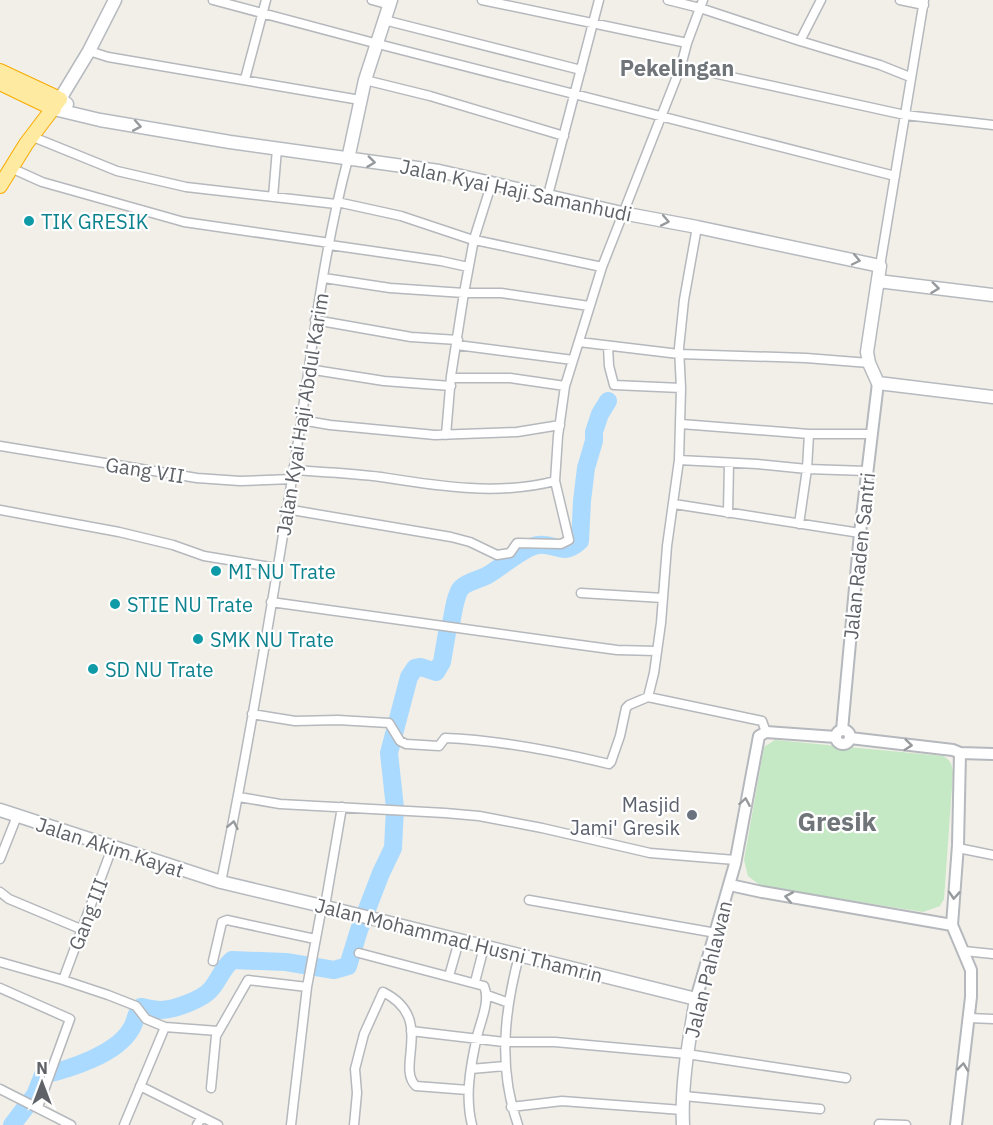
<svg xmlns="http://www.w3.org/2000/svg" width="993" height="1125" viewBox="0 0 993 1125" font-family="'IBM Plex Sans',sans-serif">
	<style>
		.green { fill: #c5e8c5 }
		.lines { fill: none; stroke-linecap: round; stroke-linejoin: round }
		.river { stroke: #aadaff; stroke-width: 18 }
		.minor-casing { stroke: #b5b8bc; stroke-width: 11 }
		.tertiary-casing { stroke: #b5b8bc; stroke-width: 14 }
		.secondary-casing { stroke: #b6babf; stroke-width: 15 }
		.trunk-casing { stroke: #f9ab00; stroke-width: 16 }
		.minor { stroke: #fff; stroke-width: 8 }
		.tertiary { stroke: #fff; stroke-width: 10 }
		.secondary { stroke: #fff; stroke-width: 12 }
		.trunk { stroke: #feeaa1; stroke-width: 14 }
		.oneway { stroke: #979a9d }
		.culture-dot { fill: #0f9aa8; stroke: #fff; stroke-width: 2 }
		.worship-dot { fill: #6b7280; stroke: #fff; stroke-width: 2 }
		.labels { text-anchor: middle; dominant-baseline: central; stroke-width: 4.5; stroke-linejoin: round; paint-order: stroke }
		.street-label { font-size: 20px; fill: #5f6368; stroke: #fff }
		.culture-label { font-size: 20px; fill: #0d838f; stroke: #fff; text-anchor: start }
		.worship-label { font-size: 20px; fill: #5b616d; stroke: #fff; text-anchor: end }
		.quarter-label { font-size: 22px; font-weight: bold; fill: #70757a; stroke: #fff }
		.district-label { font-size: 26px; font-weight: bold; fill: #70757a; stroke: #fff }
	</style>
	<rect width="100%" height="100%" fill="#f1efe8"/>
	<path class="green" d="M775 740 943 756C951 760 952 765 953 773L944 899 940 906 923 912 761 886 748 876 744 860 764 747Z"/>
	<g class="lines">
		<path class="river" d="M12 1125 35 1095 43 1075C70 1069 117 1054 131 1029 136 1022 135 1014 141 1007 147 1008 154 1010 160 1010 174 1010 204 999 212 988 220 978 222 969 232 960L286 962 334 970 348 966 359 930 381 873 393 848 395 808 389 753 409 677 415 668 421 667 436 672 442 662 448 627 451 624C453 614 455 596 461 588 468 581 478 580 486 576 501 568 523 547 538 545 556 542 562 558 580 541L582 501 586 468 594 441V432L600 414 608 401"/>
		<g class="minor-casing">
			<path id="minor" d="M213 0 378 44 895 176
				M372 0 390 5
				M482 0 687 43
				M668 0 700 8 800 41 821 0
				M900 0 924 5
				M384 20 581 70
				M800 41 880 65 910 77
				M89 51 108 57 360 100
				M681 66 905 115 993 125
				M245 79 266 0
				M365 80 430 96 564 136
				M33 137 117 171 186 187 336 204
				M11 168 42 182 184 222 330 243
				M492 182 474 239 464 293H501L589 306
				M548 195 599 0
				M273 197 277 149
				M337 202 401 216 470 239 602 267
				M330 245 441 261 468 267
				M880 266 924 0
				M324 278 390 288 464 293 451 376 446 435
				M315 320 411 337 458 340
				M579 342 679 354 806 358 869 363
				M457 345 573 360
				M608 346 609 366 614 385 681 388
				M308 369 384 381 451 386
				M451 376 455 378H510L565 386
				M301 420 330 425 435 435 517 432 560 425
				M681 424 809 434H872
				M0 446 197 478 240 481 292 479
				M679 460 757 464 807 469 867 471
				M293 470C322 472 352 473 381 477 438 486 498 496 555 481
				M674 504 860 533
				M286 509 451 537 470 542 497 555 510 553 517 543 561 544 569 540 555 481 558 436 565 386 602 267 681 66 687 43 703 0
				M0 510 119 532 173 545 204 556 277 568
				M728 513 729 463
				M799 524 807 469 809 434
				M581 593 663 598
				M271 602 558 642 617 650 657 651
				M648 697 762 721 766 732
				M252 714 295 721 338 720 389 723 400 741 406 744 439 746 445 738C500 740 555 751 609 764L611 762 620 736 626 708 629 705 648 697 654 673 661 623 667 546 679 460 681 388 679 348 684 300 697 227
				M239 797 280 804 445 813 479 816 542 828 650 853 735 860
				M958 848 993 855
				M0 859 17 816
				M221 882C252 730 277 576 301 422 314 334 325 245 348 159
				M0 892 9 899 83 930
				M529 900 716 933
				M325 906 342 807
				M964 951 993 954
				M359 953 484 986C491 1002 479 1024 476 1041 470 1069 465 1097 472 1125
				M213 961 222 922 227 920 315 939
				M0 962 63 980 108 995 136 1006 146 1019 165 1027 124 1125
				M449 976 459 941
				M63 980 112 848
				M475 982 484 947
				M0 988 70 1019 38 1107
				M487 995 509 1003
				M969 1018 993 1019
				M165 1027 218 1031
				M411 1031 504 1042H555L687 1054 846 1078
				M471 1069 505 1066
				M140 1086 218 1125
				M211 1088 216 1036 248 980 307 987
				M0 1089 71 1125
				M684 1096 820 1109
				M511 1107 562 1101 682 1110
				M879 1124 906 1125
				M197 1125 202 1117
				M291 1125 307 987 322 906
				M354 1125 357 1093 355 1069 364 1034 383 992C436 1018 395 1067 416 1086L468 1090
				M518 1125C498 1069 504 1012 519 956"/>
		</g>
		<g class="tertiary-casing">
			<path id="tertiary" d="M836 737a7 7 0 1 1 14 0a7 7 0 1 1-14 0Z
				M842 730 860 533 878 383
				M960 753 993 754
				M730 885 762 892 952 925 958 845 960 753 953 750 850 738
				M952 925 971 970V997L956 1125
				M696 999 735 864 759 736 766 732 836 737"/>
		</g>
		<g class="secondary-casing">
			<path id="secondary" d="M67 104 60 99 89 51 115 0
				M54 109 100 120 230 142 439 171 622 213 697 227 880 266 867 352 869 363 878 383 993 397
				M348 159 365 80 391 0
				M878 281 993 295
				M0 810 221 882 322 906 696 999C689 1041 681 1083 683 1125"/>
		</g>
		<g class="trunk-casing">
			<path id="trunk" d="M0 71 60 99 26 144 0 186
				M0 83 54 109"/>
		</g>
		<use href="#minor" class="minor"/>
		<use href="#tertiary" class="tertiary"/>
		<use href="#secondary" class="secondary"/>
		<use href="#trunk" class="trunk"/>
	</g>
	<defs><path id="oneway-chevron" d="M-2-3.5L2.5 0L-2 3.5" fill="none" stroke-width="1.6" stroke-linecap="round" stroke-linejoin="round" transform="scale(1.5)"/></defs>
	<g class="oneway">
		<use href="#oneway-chevron" transform="translate(137 126) rotate(10)"/>
		<use href="#oneway-chevron" transform="translate(371 162) rotate(7)"/>
		<use href="#oneway-chevron" transform="translate(665 221) rotate(11)"/>
		<use href="#oneway-chevron" transform="translate(856 260) rotate(12)"/>
		<use href="#oneway-chevron" transform="translate(935 288) rotate(7)"/>
		<use href="#oneway-chevron" transform="translate(908 745) rotate(6)"/>
		<use href="#oneway-chevron" transform="translate(745 802) rotate(-80)"/>
		<use href="#oneway-chevron" transform="translate(233 825) rotate(-78)"/>
		<use href="#oneway-chevron" transform="translate(954 895) rotate(94)"/>
		<use href="#oneway-chevron" transform="translate(789 897) rotate(-170)"/>
		<use href="#oneway-chevron" transform="translate(963 1067) rotate(-83)"/>
	</g>
	<g class="culture-dot">
		<circle cx="29" cy="221" r="6"/>
		<circle cx="216" cy="571" r="6"/>
		<circle cx="115" cy="604" r="6"/>
		<circle cx="198" cy="639" r="6"/>
		<circle cx="93" cy="669" r="6"/>
	</g>
	<circle class="worship-dot" cx="692" cy="815" r="6"/>
	<g class="labels">
		<g class="street-label">
			<text transform="translate(516 190) rotate(12)">Jalan Kyai Haji Samanhudi</text>
			<text transform="translate(302 414) rotate(-81)">Jalan Kyai Haji Abdul Karim</text>
			<text transform="translate(145 470) rotate(9)">Gang VII</text>
			<text transform="translate(859 556) rotate(-84)">Jalan Raden Santri</text>
			<text transform="translate(110 847) rotate(18)">Jalan Akim Kayat</text>
			<text transform="translate(88 914) rotate(-69)">Gang III</text>
			<text transform="translate(459 940) rotate(14)">Jalan Mohammad Husni Thamrin</text>
			<text transform="translate(708 969) rotate(-76)">Jalan Pahlawan</text>
		</g>
		<g class="culture-label">
			<text x="41" y="221">TIK GRESIK</text>
			<text x="228" y="571">MI NU Trate</text>
			<text x="127" y="604">STIE NU Trate</text>
			<text x="210" y="639">SMK NU Trate</text>
			<text x="105" y="669">SD NU Trate</text>
		</g>
		<g class="worship-label">
			<text x="680" y="804">Masjid<tspan x="680" dy="23">Jami' Gresik</tspan></text>
		</g>
		<g class="quarter-label">
			<text x="677" y="67">Pekelingan</text>
		</g>
		<g class="district-label">
			<text x="837" y="821">Gresik</text>
		</g>
	</g>
	<g transform="translate(42 1083)" stroke="#ffffff" stroke-width="4.5" paint-order="stroke">
	<path d="M0-4.5L10 22L0 15L-10 22Z" fill="#5f6368"/>
	<text y="-9" font-size="16" font-weight="bold" text-anchor="middle" fill="#5f6368">N</text>
	</g>
</svg>
